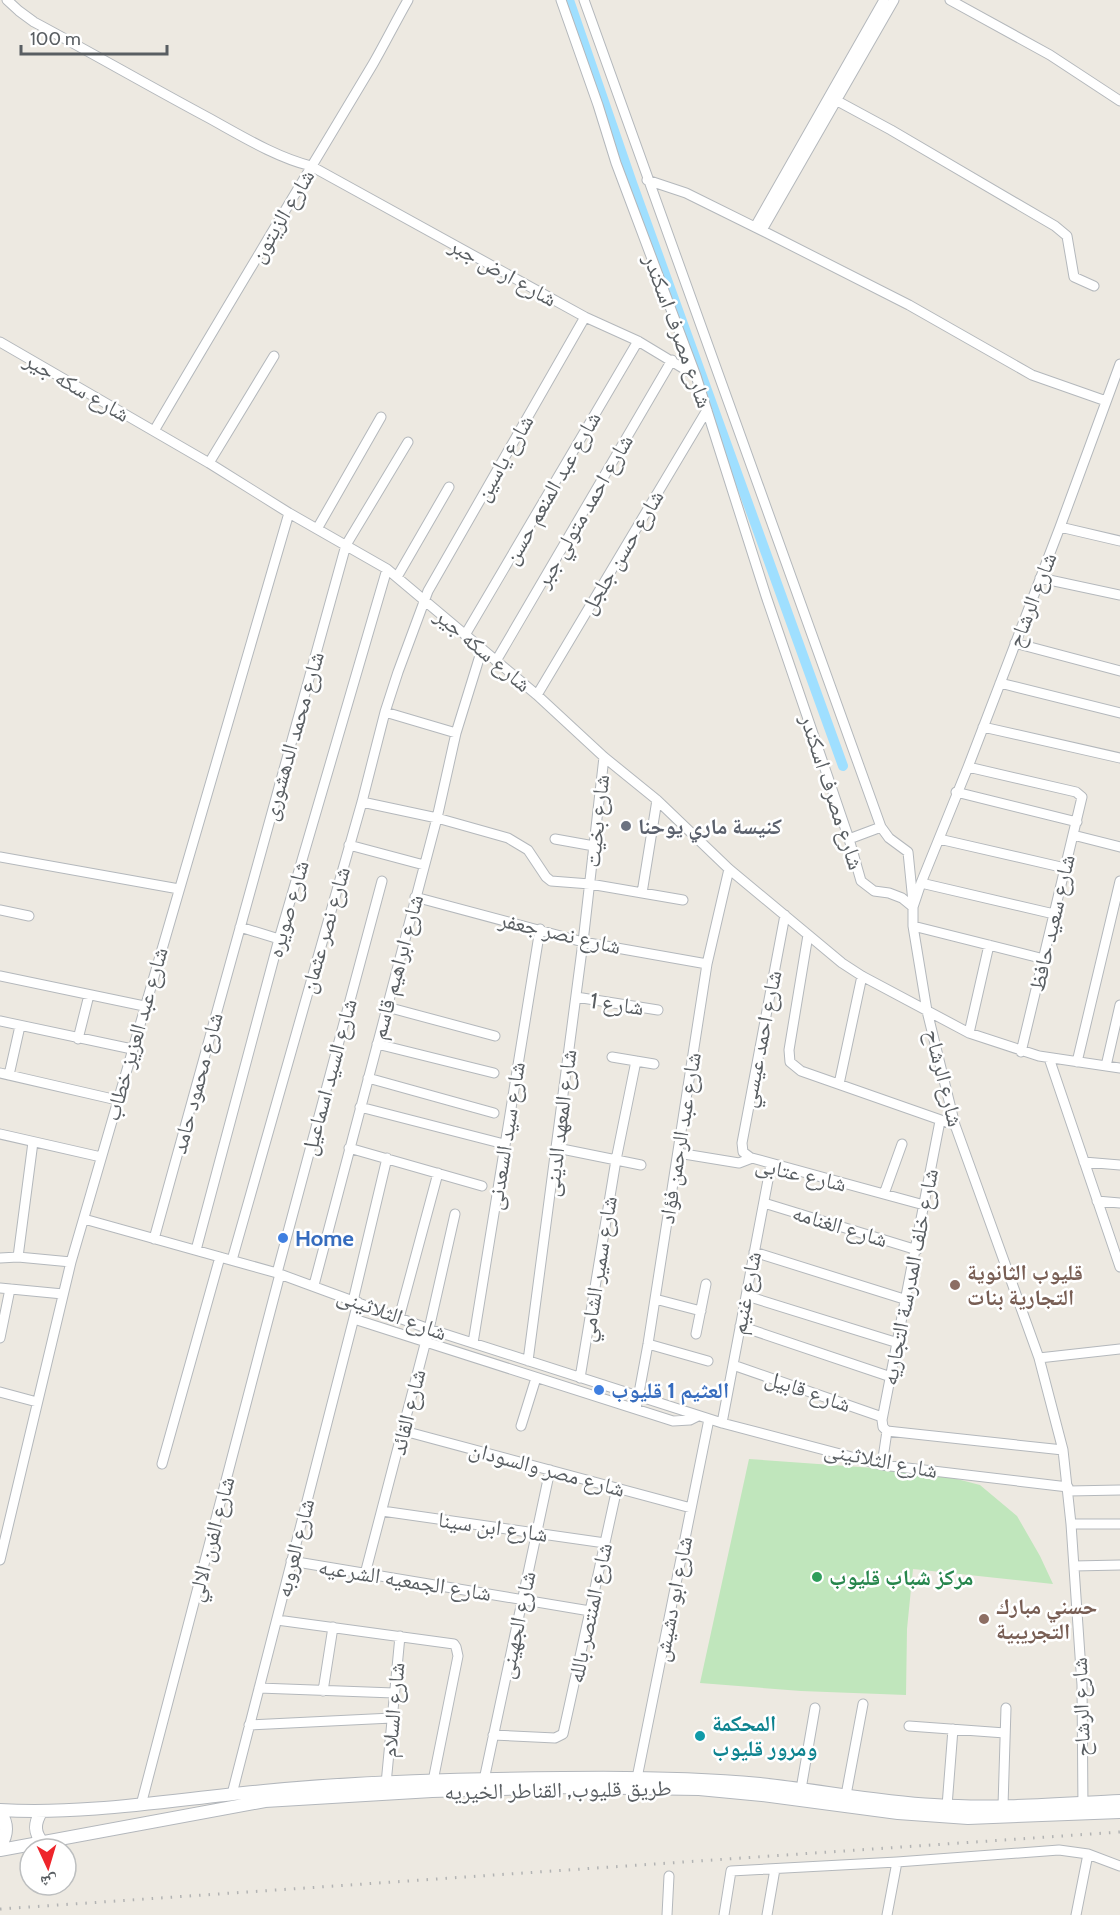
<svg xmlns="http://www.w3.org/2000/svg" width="1120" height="1915" viewBox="0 0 1120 1915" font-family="Cabin,'Noto Naskh Arabic',sans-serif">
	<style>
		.green { fill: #c0e6bc }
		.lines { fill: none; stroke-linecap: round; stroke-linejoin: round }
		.canal { stroke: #9fdfff; stroke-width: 10 }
		.minor-casing { stroke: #b4b8bc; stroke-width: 11 }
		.secondary-casing { stroke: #b3b7bc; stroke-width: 14 }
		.minor { stroke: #fff; stroke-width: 9 }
		.secondary { stroke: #fff; stroke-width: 12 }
		.rail { stroke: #b2b3b3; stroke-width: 3; stroke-dasharray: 1.5 8; stroke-linecap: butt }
		.worship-dot { fill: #6b7280; stroke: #fff; stroke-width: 2 }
		.shop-dot { fill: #3f7fe0; stroke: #fff; stroke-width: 2 }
		.education-dot { fill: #8d6e63; stroke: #fff; stroke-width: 2 }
		.leisure-dot { fill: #2e9e5b; stroke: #fff; stroke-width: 2 }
		.culture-dot { fill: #0f9aa8; stroke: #fff; stroke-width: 2 }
		.labels { text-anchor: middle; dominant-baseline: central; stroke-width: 5; stroke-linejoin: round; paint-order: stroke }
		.street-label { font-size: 22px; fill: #595e62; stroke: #fff }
		.worship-label { font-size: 22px; font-weight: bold; fill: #5b616d; stroke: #fff; text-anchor: start }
		.shop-label { font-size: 22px; font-weight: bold; fill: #366cbe; stroke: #fff; text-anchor: start }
		.education-label { font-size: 22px; font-weight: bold; fill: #785e54; stroke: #fff; text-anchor: start }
		.leisure-label { font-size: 22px; font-weight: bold; fill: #27864d; stroke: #fff; text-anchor: start }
		.culture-label { font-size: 22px; font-weight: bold; fill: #0d838f; stroke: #fff; text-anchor: start }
	</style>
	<rect width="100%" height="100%" fill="#ede9e1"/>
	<path class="green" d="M749 1459 930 1472 980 1485 1017 1516 1040 1556 1053 1584 913 1569 907 1629 906 1695 801 1691 700 1683Z"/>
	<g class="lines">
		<path class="canal" d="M569 0 632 183 843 766"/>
		<g class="minor-casing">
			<path id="minor" d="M7 0 19 11 34 22C92 53 149 86 207 117 240 135 275 157 311 166L585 317 638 341 696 376
				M561 0 598 105 616 163 696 376 766 596 849 839 861 881 874 891 889 893 902 898 913 907
				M584 0 881 827 889 838 908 852 913 902
				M950 0 1050 55 1120 101
				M830 97 891 130 1055 226 1067 236 1074 277 1094 286
				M647 180 686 193 767 233 909 305 1032 375 1106 401
				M755 227 884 0
				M762 230 894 0
				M0 342 209 463 289 513 387 569 537 695 604 757 657 800 729 869 842 963 862 976 969 1033 1039 1056 1120 1068
				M154 431C226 308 300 186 373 64 385 43 396 21 408 0
				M209 463 274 356
				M1060 527 1120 541
				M317 529 381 417
				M397 577 449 487
				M1040 578 1120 595
				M465 635 638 341
				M1015 643 1120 671
				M496 661 672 360
				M1000 683 1120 713
				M537 695 707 410
				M385 712 456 733
				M983 727 1120 758
				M968 767 1076 792 1082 797 1021 1052
				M956 792 1077 822
				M362 802 437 818 508 838 528 850 546 877 551 881 590 884 683 900
				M1073 835 1120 847
				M555 839 594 846
				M849 839 881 827
				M939 839 1065 868
				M349 845 424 865
				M0 857 179 889
				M921 883 1054 914
				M642 893 657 800
				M415 897 583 942 707 964
				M0 910 29 916
				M913 926 1044 959
				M240 927 279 939
				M808 935 789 1050 790 1062 801 1071 955 1125
				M0 976 144 1006
				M576 997 658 1010
				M387 1007 495 1036
				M0 1021 132 1049
				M969 1033 989 945
				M78 1039 89 995
				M377 1044 494 1073
				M612 1057 654 1064
				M1049 1058 1120 1267
				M1077 1062 1120 881
				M1106 1066 1120 1005
				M0 1073 117 1100
				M9 1075 20 1026
				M368 1078 494 1113
				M839 1084 862 976
				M360 1107 504 1144
				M0 1134 101 1157
				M349 1148 482 1186
				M557 1148 641 1165
				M678 1153 739 1163 752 1158 924 1205
				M751 1158 743 1152 742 1143 785 915
				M1084 1162 1120 1165
				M884 1194 902 1144
				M1097 1201 1120 1203
				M764 1203 917 1250
				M84 1219 277 1273 429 1329 722 1423 882 1465 1068 1487
				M154 1239 346 545 408 442
				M196 1250 279 939 387 569
				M754 1252 907 1300
				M18 1257 33 1142
				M0 1258 18 1257 71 1262
				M232 1260 362 802 385 712 398 672 428 591 585 317
				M277 1273 382 881
				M314 1285 437 818 456 733 482 649
				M0 1288 63 1294
				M747 1296 898 1343
				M655 1299 701 1311
				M353 1301 387 1158
				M399 1318 438 1173
				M354 1319 673 1421 690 1420 698 1416
				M740 1326 891 1377
				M696 1334 706 1284
				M0 1338 10 1289
				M473 1343 540 929
				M648 1344 708 1361
				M1039 1358 1120 1349
				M528 1361 583 942 604 757
				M733 1365 882 1417
				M580 1378 616 1160 636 1061
				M0 1392 37 1402
				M636 1409 648 1344 707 964 729 869
				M722 1423 771 1164
				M521 1426 536 1378
				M404 1431 691 1508
				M887 1431 883 1427 882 1420 940 1121
				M887 1431 1063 1450
				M162 1464 220 1257
				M882 1465 887 1431
				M1069 1491 1120 1490
				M382 1511 605 1543
				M1071 1524H1120
				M0 1560 71 1262 289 513
				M291 1561 590 1611
				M1074 1566 1120 1565
				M365 1574 429 1329 455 1214
				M277 1620 454 1644 456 1647 458 1656 433 1781
				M259 1688 394 1693
				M323 1691 333 1627
				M249 1725 392 1718
				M909 1726 1005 1733
				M493 1735 555 1738 563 1734 617 1488
				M637 1778 709 1419
				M484 1780 550 1470
				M386 1784 400 1636
				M801 1789 815 1708
				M232 1794 358 1302
				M846 1795 863 1704
				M141 1805 280 1274
				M947 1806 953 1729
				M1003 1806 1006 1708
				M1083 1809 1082 1685 1071 1524 1063 1450 1039 1358 955 1125 927 1011 913 926V907L921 883 968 767 1060 527 1120 364
				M667 1915 669 1876
				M724 1915 731 1871 897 1862 1059 1850 1088 1854 1120 1866
				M767 1915 775 1869
				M887 1915 897 1862
				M1076 1915 1088 1854"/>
		</g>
		<g class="secondary-casing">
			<path id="secondary" d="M0 1810C89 1815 176 1799 264 1791 363 1781 464 1779 563 1778 629 1777 695 1778 760 1784 818 1790 876 1802 934 1805 996 1809 1058 1804 1120 1801
				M0 1812C8 1823 8 1835 0 1846
				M41 1812C34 1824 34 1833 43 1843
				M0 1850 265 1801 432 1791 567 1787 699 1789 762 1795 898 1813 968 1818 1120 1812"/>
		</g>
		<use href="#minor" class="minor"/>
		<use href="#secondary" class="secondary"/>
		<path class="rail" d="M0 1909 1120 1832"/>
	</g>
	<circle class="worship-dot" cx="626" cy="826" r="6"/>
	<g class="shop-dot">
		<circle cx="283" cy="1238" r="6"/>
		<circle cx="599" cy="1390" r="6"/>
	</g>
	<g class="education-dot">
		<circle cx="955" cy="1285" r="6"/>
		<circle cx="984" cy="1619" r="6"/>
	</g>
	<circle class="leisure-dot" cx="817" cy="1577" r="6"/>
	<circle class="culture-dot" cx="700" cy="1736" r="6"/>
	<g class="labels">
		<g class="street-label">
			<text transform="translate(282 216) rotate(-59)">شارع الزيتون</text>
			<text transform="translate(503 272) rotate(29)">شارع ارض جبر</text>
			<text transform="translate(678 331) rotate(70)">شارع مصرف اسكندر</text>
			<text transform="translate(77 387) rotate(30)">شارع سكه جير</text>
			<text transform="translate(504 458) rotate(-60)">شارع ياسين</text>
			<text transform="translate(552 488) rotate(-60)">شارع عبد المنعم حسن</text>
			<text transform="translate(584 511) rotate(-60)">شارع احمد متولي جبر</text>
			<text transform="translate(622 552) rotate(-59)">شارع حسن جلجل</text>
			<text transform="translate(1032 600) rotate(-69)">شارع الرشاح</text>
			<text transform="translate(483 650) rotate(40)">شارع سكه جير</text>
			<text transform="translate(293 736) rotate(-74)">شارع محمد الدهشورى</text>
			<text transform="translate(832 792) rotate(72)">شارع مصرف اسكندر</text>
			<text transform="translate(597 821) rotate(-84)">شارع بخيت</text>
			<text transform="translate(288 909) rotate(-74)">شارع صويره</text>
			<text transform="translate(1052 923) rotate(-77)">شارع سعيد حافظ</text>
			<text transform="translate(325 930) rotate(-74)">شارع نصر عثمان</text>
			<text transform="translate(560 933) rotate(13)">شارع نصر جعفر</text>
			<text transform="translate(397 967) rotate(-75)">شارع ابراهيم قاسم</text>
			<text transform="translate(617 1004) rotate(8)">شارع 1</text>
			<text transform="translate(136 1034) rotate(-74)">شارع عبد العزيز خطاب</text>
			<text transform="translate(761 1039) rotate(-79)">شارع احمد عيسي</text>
			<text transform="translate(329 1077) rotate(-75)">شارع السيد اسماعيل</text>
			<text transform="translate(944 1078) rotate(76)">شارع الرشاح</text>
			<text transform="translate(197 1083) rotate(-75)">شارع محمود حامد</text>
			<text transform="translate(560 1123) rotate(-83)">شارع المعهد الدينى</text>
			<text transform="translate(506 1136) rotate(-81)">شارع سيد السعدنى</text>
			<text transform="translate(680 1138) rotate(-81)">شارع عبد الرحمن فؤاد</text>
			<text transform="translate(801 1174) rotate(13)">شارع عتابى</text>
			<text transform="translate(840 1226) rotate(17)">شارع الغنامه</text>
			<text transform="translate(598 1269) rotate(-81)">شارع سمير الشامي</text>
			<text transform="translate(910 1277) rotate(-79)">شارع خلف المدرسة التجاريه</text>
			<text transform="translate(746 1293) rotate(-79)">شارع غنيم</text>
			<text transform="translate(392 1314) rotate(20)">شارع الثلاثينى</text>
			<text transform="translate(808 1391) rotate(19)">شارع قابيل</text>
			<text transform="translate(408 1412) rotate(-76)">شارع القائد</text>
			<text transform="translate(881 1460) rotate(11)">شارع الثلاثينى</text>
			<text transform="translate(547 1469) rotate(15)">شارع مصر والسودان</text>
			<text transform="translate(493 1527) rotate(8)">شارع ابن سينا</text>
			<text transform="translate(211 1539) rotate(-75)">شارع الفرن الالي</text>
			<text transform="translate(295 1548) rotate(-76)">شارع العروبه</text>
			<text transform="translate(405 1580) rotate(9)">شارع الجمعيه الشرعيه</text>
			<text transform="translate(673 1599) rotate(-79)">شارع ابو دشيش</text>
			<text transform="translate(590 1613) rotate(-78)">شارع المنتصر بالله</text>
			<text transform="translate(517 1625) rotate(-78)">شارع الجهينى</text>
			<text transform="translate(1081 1707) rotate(-92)">شارع الرشاح</text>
			<text transform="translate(393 1710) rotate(-85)">شارع السلام</text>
			<text transform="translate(558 1790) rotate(-1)">طريق قليوب, القناطر الخيريه</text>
		</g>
		<g class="worship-label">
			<text x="638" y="826">كنيسة ماري يوحنا</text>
		</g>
		<g class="shop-label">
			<text x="295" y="1238">Home</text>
			<text x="611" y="1390">العثيم 1 قليوب</text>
		</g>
		<g class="education-label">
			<text x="967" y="1272">قليوب الثانوية<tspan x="967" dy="25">التجارية بنات</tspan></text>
			<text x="996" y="1606">حسني مبارك<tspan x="996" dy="25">التجريبية</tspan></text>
		</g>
		<g class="leisure-label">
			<text x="829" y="1577">مركز شباب قليوب</text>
		</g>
		<g class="culture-label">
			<text x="712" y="1723">المحكمة<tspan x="712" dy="25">ومرور قليوب</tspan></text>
		</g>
	</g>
	<g transform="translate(48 1867) rotate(176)"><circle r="28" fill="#ffffff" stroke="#bdbfc0" stroke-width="1.5"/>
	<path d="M0-4.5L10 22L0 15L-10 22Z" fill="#ee252b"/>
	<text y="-9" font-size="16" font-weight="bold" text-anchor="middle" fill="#595e62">ش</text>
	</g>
	<path d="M21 45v9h146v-9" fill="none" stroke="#595e62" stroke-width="3"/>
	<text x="30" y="45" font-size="18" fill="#595e62" stroke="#ffffff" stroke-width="4.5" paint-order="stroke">100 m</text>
</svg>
